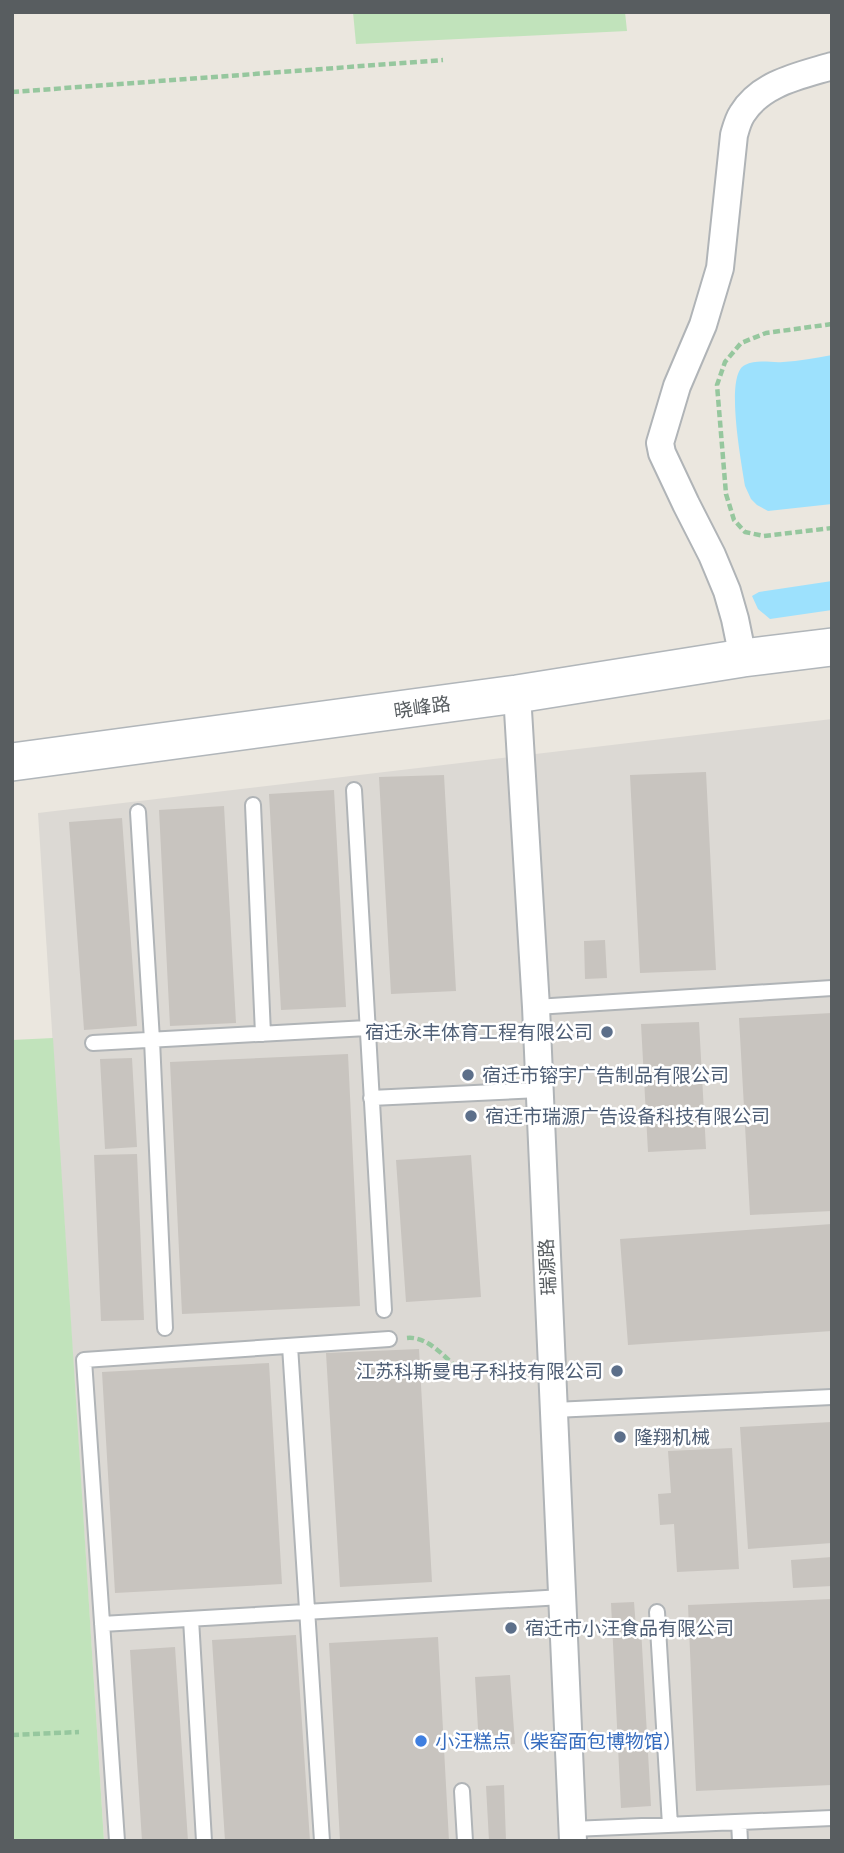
<svg xmlns="http://www.w3.org/2000/svg" width="844" height="1853" viewBox="0 0 844 1853" font-family="'IBM Plex Sans','Noto Sans SC',sans-serif">
	<style>
		.industrial { fill: #dcd9d4 }
		.green { fill: #c1e3bb }
		.water { fill: #9de1fd }
		.building { fill: #c8c4bf }
		.lines { fill: none; stroke-linecap: round; stroke-linejoin: round }
		.lane-casing { stroke: #b0b4b7; stroke-width: 18 }
		.street-casing { stroke: #b0b4b7; stroke-width: 30 }
		.secondary-casing { stroke: #b1b6ba; stroke-width: 40 }
		.path { stroke: #96c79e; stroke-width: 4.5; stroke-dasharray: 7 3.5; stroke-linecap: butt }
		.lane { stroke: #fff; stroke-width: 14 }
		.street { stroke: #fff; stroke-width: 26 }
		.secondary { stroke: #fff; stroke-width: 37 }
		.service-dot { fill: #5c6f8a; stroke: #fff; stroke-width: 2.5 }
		.shop-dot { fill: #3f7fe0; stroke: #fff; stroke-width: 2.5 }
		.labels { text-anchor: middle; dominant-baseline: central; stroke-width: 5; stroke-linejoin: round; paint-order: stroke }
		.street-label { font-size: 19px; fill: #585d60; stroke: #fff }
		.service-label { font-size: 19px; fill: #4e5e75; stroke: #fff; text-anchor: start }
		.shop-label { font-size: 19px; fill: #366cbe; stroke: #fff; text-anchor: start }
	</style>
	<rect width="100%" height="100%" fill="#ebe7df"/>
	<path class="industrial" d="M832 719V1841H104L38 813Z"/>
	<path class="green" d="M353 12H625L627 31 356 44Z
		M53 1038 104 1841H12V1040Z"/>
	<path class="water" d="M832 355V504L768 511 757 505 751 499 745 486C742 465 724 374 745 365 756 359 771 363 783 362 799 361 816 358 832 355Z
		M832 581V610L770 619 758 609 752 596 759 592Z"/>
	<path class="building" d="M706 772 716 970 640 973 630 775Z
		M444 775 456 991 391 994 379 777Z
		M334 790 346 1007 281 1010 269 794Z
		M224 806 236 1023 170 1026 159 810Z
		M122 818 137 1026 84 1030 69 822Z
		M605 940 607 978 585 979 584 941Z
		M832 1013V1211L750 1215 739 1018Z
		M699 1022 706 1149 648 1152 641 1024Z
		M348 1054 360 1306 182 1314 170 1062Z
		M132 1058 137 1147 105 1149 100 1059Z
		M137 1154 144 1320 101 1321 94 1155Z
		M471 1155 481 1297 406 1302 396 1160Z
		M832 1224V1331L628 1345 620 1239Z
		M419 1349 432 1582 340 1587 326 1353Z
		M269 1363 282 1584 115 1593 102 1372Z
		M832 1422V1543L748 1549 740 1427Z
		M732 1448 739 1569 677 1572 674 1524 660 1525 658 1494 671 1493 668 1451Z
		M832 1557V1586L793 1588 791 1560Z
		M832 1599V1785L696 1791 688 1605Z
		M634 1602 636 1628H641L651 1806 621 1808 611 1603Z
		M296 1635 310 1841H225L212 1640Z
		M438 1637 449 1841H340L329 1643Z
		M175 1647 188 1841H142L130 1650Z
		M510 1675 515 1744 479 1746 475 1677Z
		M504 1785 506 1841H489L486 1786Z"/>
	<g class="lines">
		<g class="lane-casing">
			<path id="lane" d="M354 790 384 1310
				M253 805 263 1034
				M138 812 152 1040 165 1328
				M536 1007 832 988
				M93 1043 367 1028
				M371 1098 539 1090
				M290 1346 322 1841
				M554 1410 832 1397
				M657 1612 670 1825
				M191 1619 204 1841
				M102 1624 562 1597
				M462 1791 465 1841
				M739 1822 740 1841
				M572 1829 832 1818
				M117 1841 84 1360 389 1339"/>
		</g>
		<g class="street-casing">
			<path id="street" d="M743 658 735 619 727 591 712 555 686 504 662 453 660 443 677 386 703 325 720 268 734 135C736 128 738 120 742 114 761 83 799 76 832 66
				M517 694 536 1007 573 1841"/>
		</g>
		<g class="secondary-casing">
			<path id="secondary" d="M12 762 517 694 743 658 832 647"/>
		</g>
		<path class="path" d="M12 92 443 60
			M832 324 766 333 741 343 725 362 717 385 726 494 734 520 745 532 764 536 832 528
			M407 1338C426 1336 442 1354 455 1366
			M12 1735 79 1732"/>
		<use href="#lane" class="lane"/>
		<use href="#street" class="street"/>
		<use href="#secondary" class="secondary"/>
	</g>
	<g class="service-dot">
		<circle cx="607" cy="1032" r="7"/>
		<circle cx="468" cy="1075" r="7"/>
		<circle cx="471" cy="1116" r="7"/>
		<circle cx="617" cy="1371" r="7"/>
		<circle cx="620" cy="1437" r="7"/>
		<circle cx="511" cy="1628" r="7"/>
	</g>
	<circle class="shop-dot" cx="421" cy="1741" r="7"/>
	<g class="labels">
		<g class="street-label">
			<text transform="translate(422 707) rotate(-8)">晓峰路</text>
			<text transform="translate(547 1267) rotate(-93)">瑞源路</text>
		</g>
		<g class="service-label">
			<text x="593" y="1032" text-anchor="end">宿迁永丰体育工程有限公司</text>
			<text x="482" y="1075">宿迁市镕宇广告制品有限公司</text>
			<text x="485" y="1116">宿迁市瑞源广告设备科技有限公司</text>
			<text x="603" y="1371" text-anchor="end">江苏科斯曼电子科技有限公司</text>
			<text x="634" y="1437">隆翔机械</text>
			<text x="525" y="1628">宿迁市小汪食品有限公司</text>
		</g>
		<g class="shop-label">
			<text x="435" y="1741">小汪糕点（柴窑面包博物馆）</text>
		</g>
	</g>
	<rect width="844" height="1853" fill="none" stroke="#585d60" stroke-width="28"/>
</svg>
